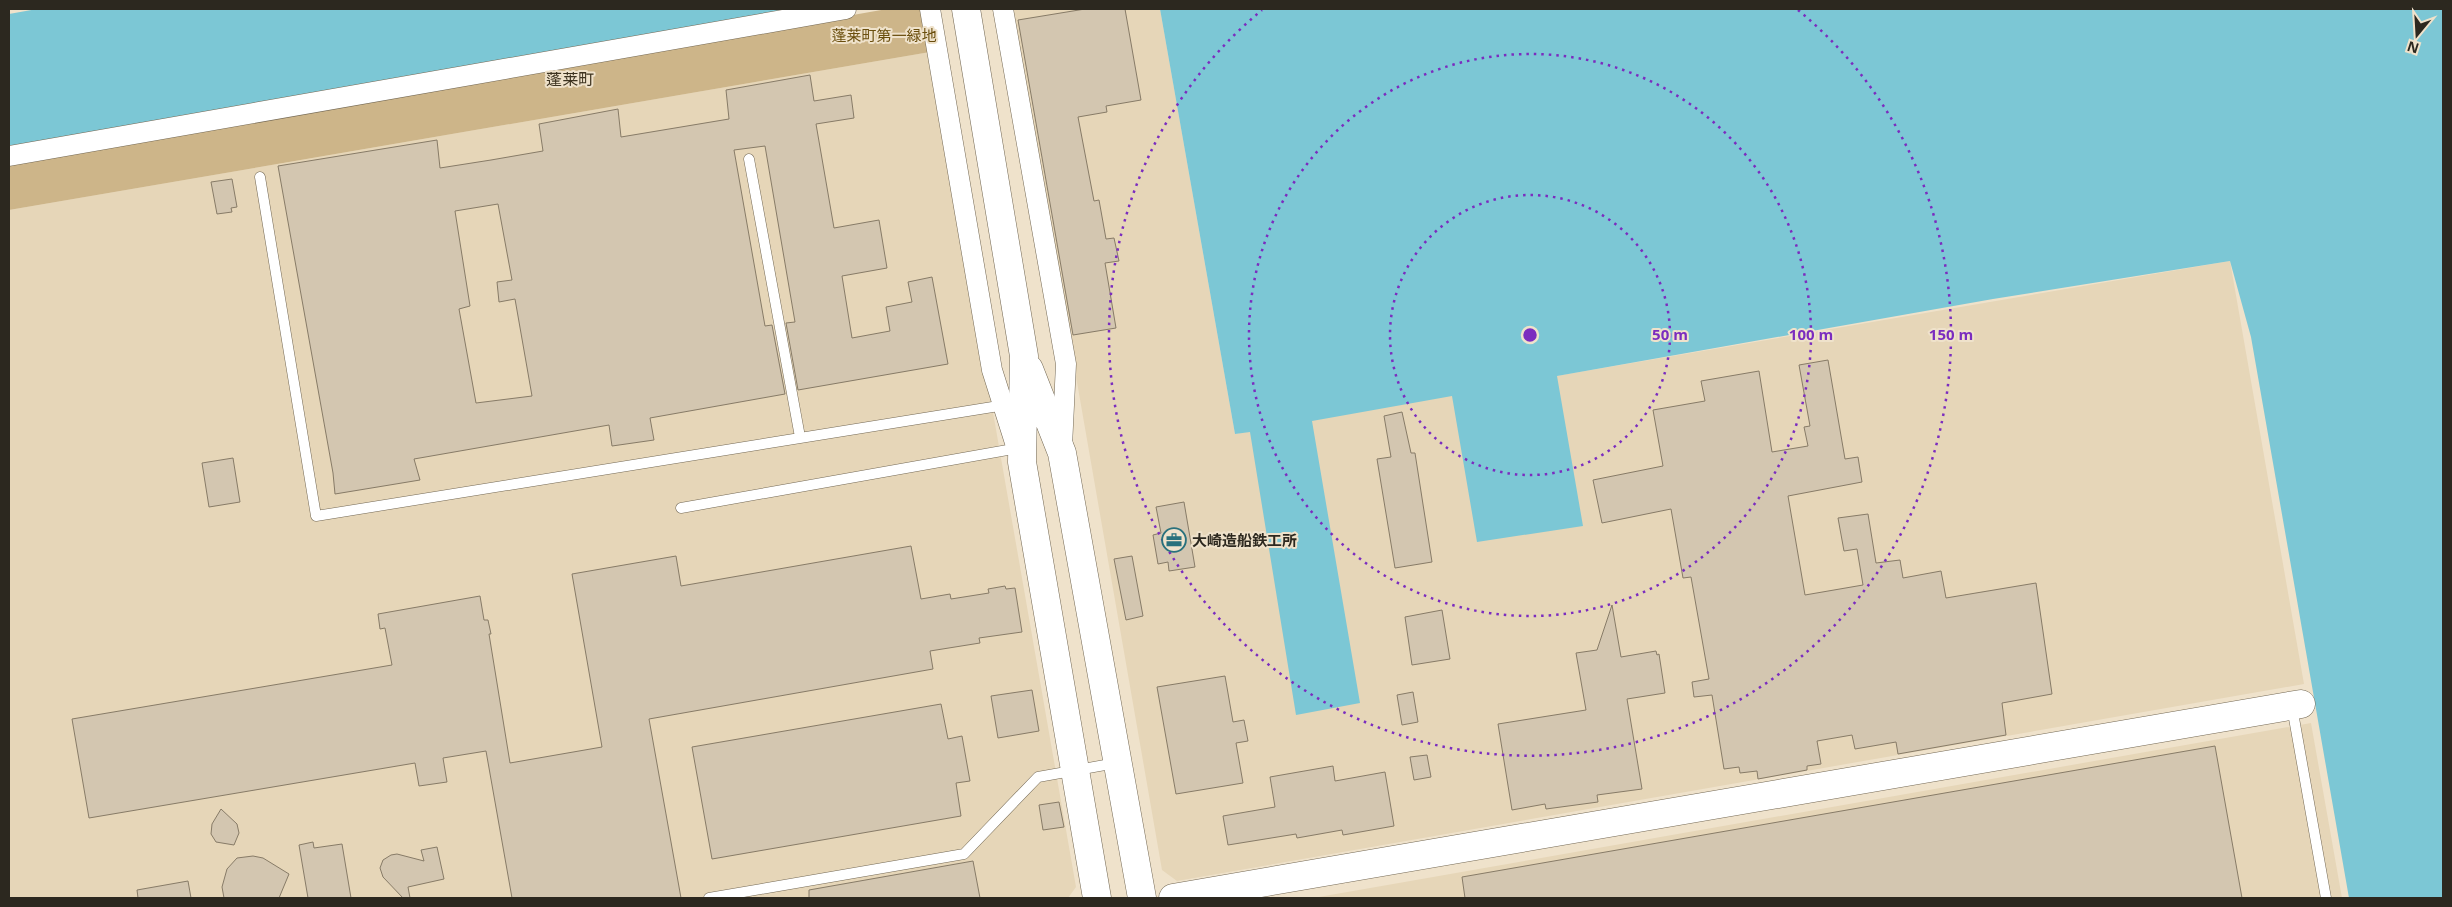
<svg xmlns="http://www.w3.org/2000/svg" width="2452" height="907" viewBox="0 0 2452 907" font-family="'Open Sans','Noto Sans JP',sans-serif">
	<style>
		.built { fill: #e6d6b8 }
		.green { fill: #cdb589 }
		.water { fill: #7cc7d5 }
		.building { fill: #d3c6b0; stroke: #877b67; fill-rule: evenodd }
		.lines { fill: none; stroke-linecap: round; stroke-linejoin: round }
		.lane-casing { stroke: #736854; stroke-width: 11 }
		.street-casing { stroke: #736854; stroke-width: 21 }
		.secondary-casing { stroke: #736854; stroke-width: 29 }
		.lane { stroke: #fff; stroke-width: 10 }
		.street { stroke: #fff; stroke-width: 20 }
		.secondary { stroke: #fff; stroke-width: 28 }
		.ring { fill: none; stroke: #7b2cbf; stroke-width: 2.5; stroke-dasharray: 2.5 5 }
		.labels { text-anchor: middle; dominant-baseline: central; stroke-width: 4; stroke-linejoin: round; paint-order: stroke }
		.park-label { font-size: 15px; fill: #6a4e0d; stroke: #efe2cb }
		.poi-label { font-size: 15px; font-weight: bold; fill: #2c281f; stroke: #efe2cb; text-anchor: start }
		.neighbourhood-label { font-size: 16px; fill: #3e3421; stroke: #efe2cb }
		.centre { fill: #7b2cbf; stroke: #efe2cb; stroke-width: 2.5 }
		.ring-label { font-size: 15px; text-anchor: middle; font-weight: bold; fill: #7b2cbf; stroke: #efe2cb; stroke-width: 4; stroke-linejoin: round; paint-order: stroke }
	</style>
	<rect width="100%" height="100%" fill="#efe2cb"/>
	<path class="built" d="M1012 9H1160L1235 434 1556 376 2230 261 2304 684 1177 881 1162 870Z
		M930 52 1076 887 1068 898H9V210Z
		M2311 723 2342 898H1313Z"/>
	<path class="green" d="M887 9H921L930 52 9 210V163Z"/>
	<path class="water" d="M37 9H828L9 151V14Z
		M1160 9H2443V898H2349L2251 337 2230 261 1993 299 1557 376 1583 526 1477 542 1452 396 1312 421 1360 703 1296 715 1250 432 1235 434Z"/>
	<path class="building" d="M1085 9H1125L1141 100 1106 106 1107 112 1078 117 1094 201 1099 200 1106 239 1114 238 1119 261 1105 263 1116 328 1073 335 1018 20Z
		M810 75 814 101 851 95 854 118 816 124 834 228 879 220 887 268 842 276 852 338 890 331 886 307 912 302 908 282 932 277 948 364 798 390 786 323 795 322 765 146 734 150 765 326 772 325 785 394 650 418 654 440 612 446 609 425 414 459 420 480 335 494 333 473 278 166 437 140 440 168 491 160 543 151 539 124 618 109 621 137 729 119 726 90ZM498 204 512 280 497 282 499 302 515 299 532 396 476 403 459 309 470 306 455 211Z
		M232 179 237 207 231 208 232 212 217 214 211 182Z
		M1828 360 1845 459 1858 457 1862 482 1788 496 1805 595 1863 585 1857 549 1844 551 1838 518 1868 514 1876 563 1900 560 1903 578 1941 571 1946 598 2036 583 2052 694 2002 703 2006 735 1898 754 1896 742 1855 749 1852 735 1817 741 1821 764 1807 766V770L1758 779 1757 771 1740 773 1739 767 1724 769 1712 695 1694 697 1692 682 1709 679 1691 577 1683 578 1671 509 1602 523 1593 480 1663 466 1653 410 1705 401 1701 381 1759 371 1772 452 1808 446 1804 427 1810 426 1799 365Z
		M1402 412 1411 453H1415L1432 562 1395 568 1377 459 1391 457 1384 416Z
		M233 458 240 502 209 507 202 463Z
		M1184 502 1195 567 1169 571 1168 562 1158 564 1153 535 1161 533 1156 507Z
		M911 546 921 599 950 594 951 599 989 593 988 589 1005 586 1006 589 1015 588 1022 632 979 638 980 643 930 651 933 669 649 719 681 898H512L486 751 443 758 447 782 419 786 415 763 89 818 72 719 392 665 385 628 380 629 378 614 480 596 484 620H488L491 634H489L510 763 602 747 572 574 676 556 681 586Z
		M1132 556 1143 616 1126 620 1114 559Z
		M1612 605 1621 657 1656 651 1657 655 1659 654 1665 693 1627 699 1642 789 1597 795 1598 802 1546 809 1545 804 1512 810 1498 724 1586 710 1576 653 1597 650Z
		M1442 610 1450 659 1412 665 1405 617Z
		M1225 676 1233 722 1244 720 1248 741 1236 743 1243 783 1176 794 1157 687Z
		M1032 690 1039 731 998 738 991 696Z
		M1413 692 1418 722 1402 725 1397 695Z
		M941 704 948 739 962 736 970 781 956 783 961 816 712 859 692 747Z
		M2215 746 2242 898H1465L1462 877Z
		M1427 755 1431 777 1414 780 1410 757Z
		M1333 766 1335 781 1385 772 1394 826 1343 835 1342 830 1297 838 1296 834 1228 845 1223 816 1275 807 1270 777Z
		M1059 802 1064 827 1043 830 1039 805Z
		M221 809 237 824 239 833 234 845 216 842 211 834 212 824Z
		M313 842 314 848 342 844 351 898H308L299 845Z
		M437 847 444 879 408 887 410 898H403L383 877 380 868 383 860 391 855 397 854 424 861 421 850Z
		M253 856 263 858 289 874 279 898H224L222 887 227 869 237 858Z
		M973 861 980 898H809V890Z
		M188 881 191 898H138L137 890Z"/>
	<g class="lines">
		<g class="lane-casing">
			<path id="lane" d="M749 159 800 437
				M260 177 316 516 1005 405
				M681 508 1019 448
				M2292 707 2326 898
				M709 898 964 854 1038 777 1116 763"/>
		</g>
		<g class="street-casing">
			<path id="street" d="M930 9 992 370 1017 449
				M1003 9 1066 364 1062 446
				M9 156 846 9"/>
		</g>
		<g class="secondary-casing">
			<path id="secondary" d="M966 9 1024 356 1022 462 1097 898
				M1029 369 1062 453 1142 898
				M1173 898 2301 704"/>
		</g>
		<use href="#lane" class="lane"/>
		<use href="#street" class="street"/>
		<use href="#secondary" class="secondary"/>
	</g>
	<g class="ring">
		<circle cx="1530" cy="335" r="140"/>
		<circle cx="1530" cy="335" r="281"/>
		<path d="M1798 10A421 421 0 1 1 1262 10"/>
	</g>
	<defs>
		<g id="office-ring" transform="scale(1.25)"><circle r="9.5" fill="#efe2cb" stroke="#29717d" stroke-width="1.5"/><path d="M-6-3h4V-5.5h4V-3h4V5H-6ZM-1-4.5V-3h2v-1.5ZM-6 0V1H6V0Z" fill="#29717d"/></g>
	</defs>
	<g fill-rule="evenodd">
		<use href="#office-ring" x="1174" y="540"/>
	</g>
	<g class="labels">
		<g class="park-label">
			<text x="884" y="35">蓬莱町第一緑地</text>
		</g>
		<g class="poi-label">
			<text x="1192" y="540">大崎造船鉄工所</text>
		</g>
		<g class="neighbourhood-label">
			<text x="570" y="79">蓬莱町</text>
		</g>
	</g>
	<circle cx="1530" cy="335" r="8" class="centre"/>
	<g class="ring-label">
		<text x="1670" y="340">50 m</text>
		<text x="1811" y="340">100 m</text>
		<text x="1951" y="340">150 m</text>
	</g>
	<rect width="2452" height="907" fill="none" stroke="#2c281f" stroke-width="20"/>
	<g transform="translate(2417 35) rotate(198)" stroke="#efe2cb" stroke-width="4" paint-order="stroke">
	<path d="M0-4L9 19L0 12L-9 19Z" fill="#2c281f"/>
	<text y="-8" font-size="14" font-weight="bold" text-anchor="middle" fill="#2c281f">N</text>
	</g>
</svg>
